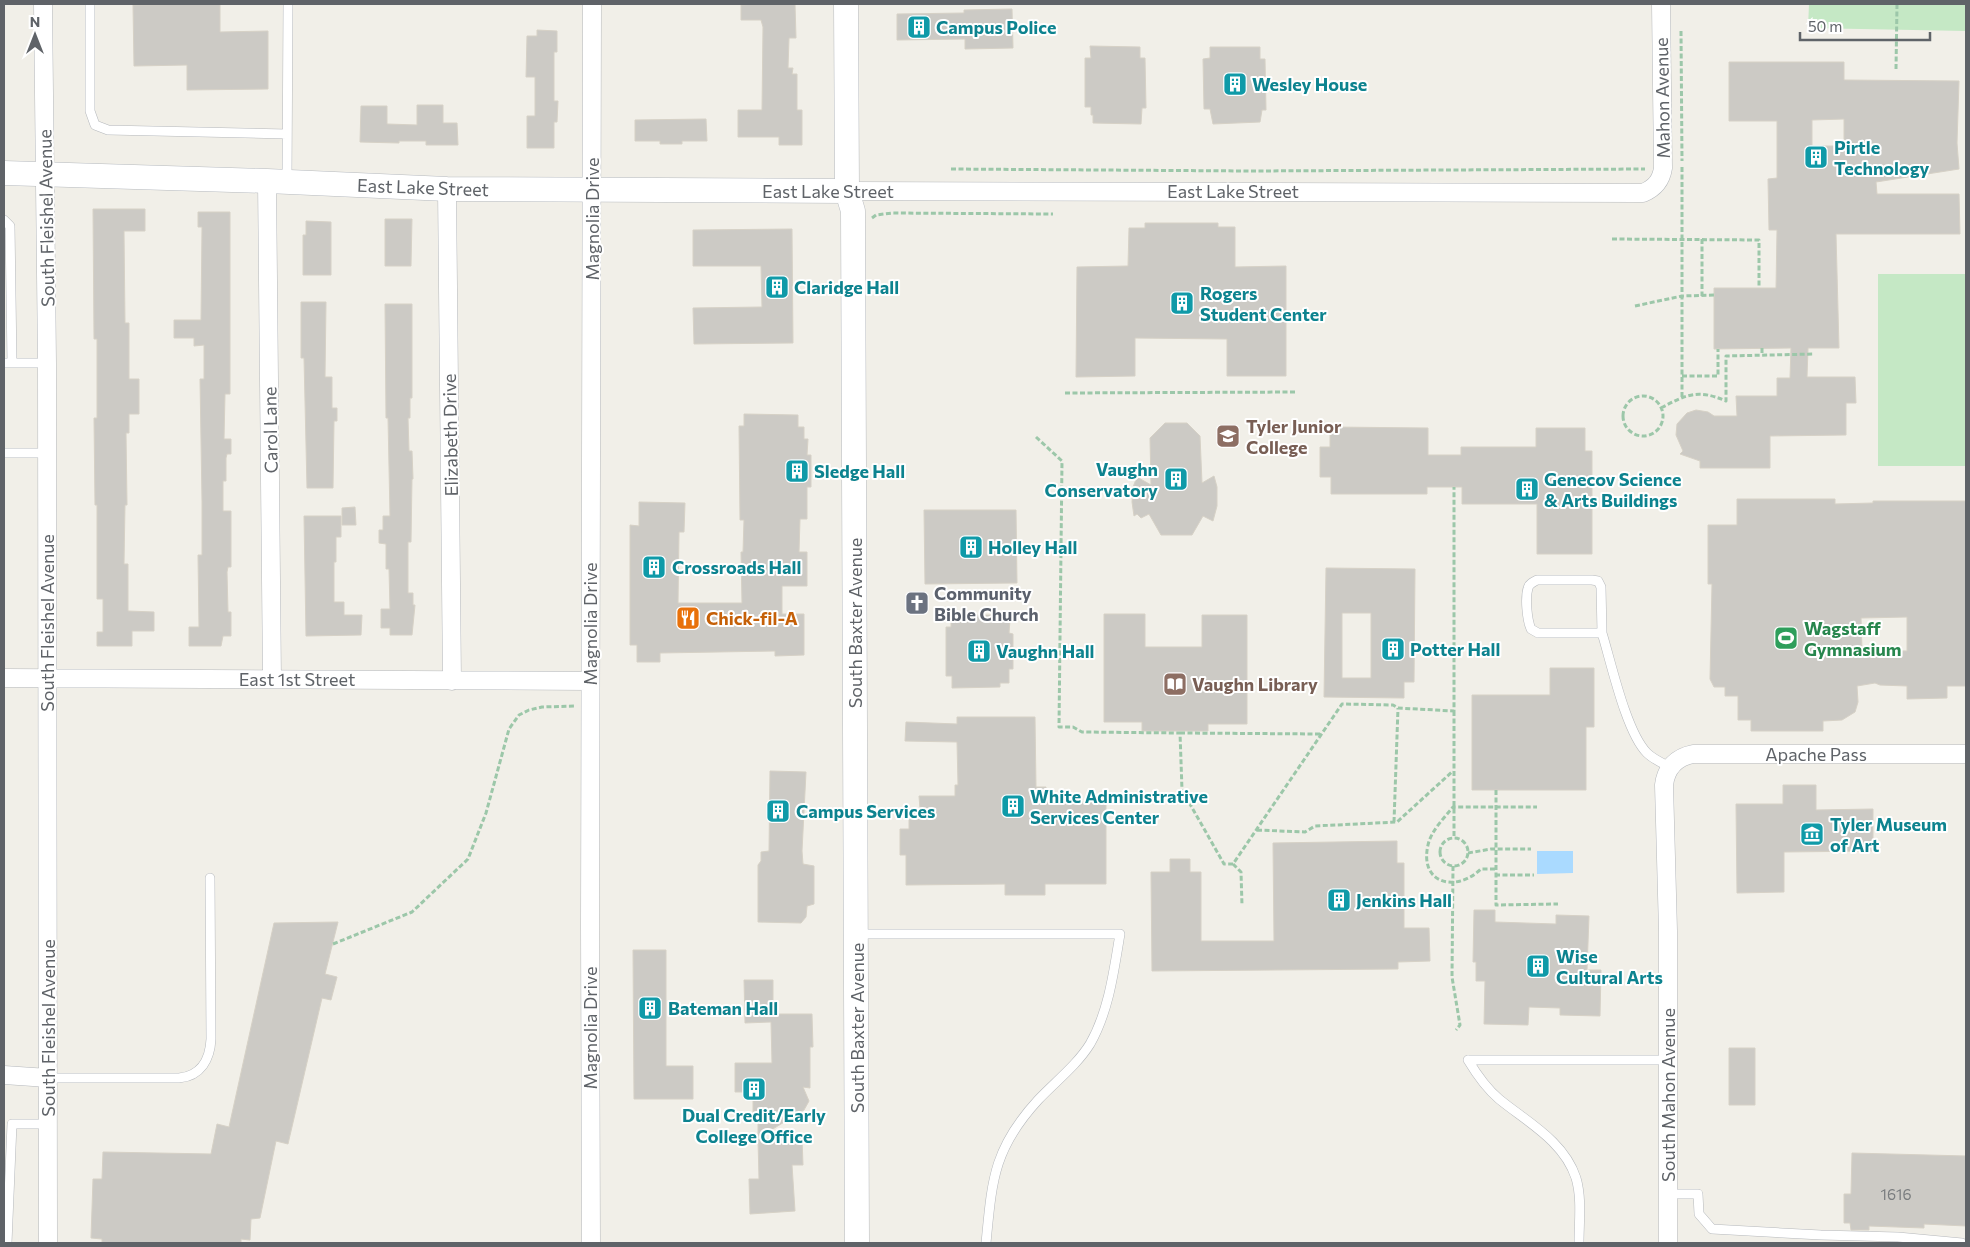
<svg xmlns="http://www.w3.org/2000/svg" width="1970" height="1247" viewBox="0 0 1970 1247" font-family="Commissioner,sans-serif">
	<style>
		.green { fill: #c5e8c5 }
		.water { fill: #aadaff }
		.building { fill: #cccac5; stroke: #d6d1c6; fill-rule: evenodd }
		.lines { fill: none; stroke-linecap: round; stroke-linejoin: round }
		.lane-casing { stroke: #b5b8bc; stroke-width: 10 }
		.street-casing { stroke: #b5b8bc; stroke-width: 19 }
		.secondary-casing { stroke: #b6babf; stroke-width: 25 }
		.path { stroke: #9cc7a9; stroke-width: 3; stroke-dasharray: 5 2.5; stroke-linecap: butt }
		.lane { stroke: #fff; stroke-width: 9 }
		.street { stroke: #fff; stroke-width: 18 }
		.secondary { stroke: #fff; stroke-width: 24 }
		.labels { text-anchor: middle; dominant-baseline: central; stroke-width: 4; stroke-linejoin: round; paint-order: stroke }
		.number-label { font-size: 15px; fill: #7a7d7f }
		.culture-label { font-size: 18px; font-weight: bold; fill: #0d838f; stroke: #fff; text-anchor: start }
		.street-label { font-size: 18px; fill: #5f6368; stroke: #fff }
		.education-label { font-size: 18px; font-weight: bold; fill: #785e54; stroke: #fff; text-anchor: start }
		.worship-label { font-size: 18px; font-weight: bold; fill: #5b616d; stroke: #fff; text-anchor: start }
		.food-label { font-size: 18px; font-weight: bold; fill: #c56008; stroke: #fff; text-anchor: start }
		.leisure-label { font-size: 18px; font-weight: bold; fill: #27864d; stroke: #fff; text-anchor: start }
	</style>
	<rect width="100%" height="100%" fill="#f1efe8"/>
	<path class="green" d="M1809 4H1966V31L1808 28Z
		M1878 274H1966V466H1878Z"/>
	<path class="water" d="M1537 851H1573V873L1537 874Z"/>
	<path class="building" d="M220 4V32L268 31V89L187 90V65L134 66 133 5Z
		M759 4H795L796 38H789L788 68H793L792 74H797V110H802V145H779V137H738V110H762L763 27 761 20H741V5Z
		M1012 9 1013 48 965 49V39L897 40V14L964 13V10Z
		M537 30 557 31V52H554V101H558L557 122H554V148H527V116H535V77H526L527 36H537Z
		M1090 46 1140 47V58H1145L1146 108H1142L1141 124 1093 123V115H1091V107H1085V58H1091Z
		M1210 47H1260V59H1265L1266 110H1262L1260 122 1213 124 1210 109H1204L1203 59 1210 58Z
		M1729 62H1844V80L1959 81 1957 143 1959 169 1876 182 1877 194H1959L1960 234H1836L1839 348H1808L1807 377H1855L1856 403H1846V435L1770 436V468H1700V461L1680 454 1683 451 1676 435 1677 424 1687 413 1696 410 1708 412 1714 416H1737L1736 396H1777V378H1790L1791 348 1714 349V288H1776L1777 230H1769L1768 179 1777 178V121H1729ZM1844 119V146H1812V120Z
		M417 105H443V123H457L458 145H426V141H399V143L360 142 361 106H387V124L417 125Z
		M706 119 707 141H682V144H660V141H635V120Z
		M93 209H145V231H124L125 323H129V379H139V414H129V433H126L127 505H125L124 564H128V611L154 612V631H132V646H97V632H103V599H97V505H95L94 418H97V339H94Z
		M198 212H230V394H225L224 439H231V454H227L226 458V481H223V511H231V567H228L227 572 228 612H231V636H223L221 646H189V627H199L198 555H202V501L200 379H204V345L194 346V338H174V320H201L202 227H198Z
		M385 219H412L411 266H385Z
		M306 221 331 222V275H303V235H306Z
		M1145 223H1218V227H1235V267L1286 266V376H1227V339L1135 338V376L1076 377 1077 267 1128 266 1129 228H1145Z
		M792 229 793 343 694 344 693 308 762 307 761 266H693V230Z
		M301 302H326L325 377H332V408H337V421H334L333 488H307L304 358H301Z
		M385 304H412V398H410V418H408L409 451H412L413 479H412L411 542H408V593H413V605H415L412 635H390V628H381V609H390L389 569H386V544L379 543V530H383V516H390L388 418H386Z
		M744 414 798 415V427H804V439H808L807 455H811V487H807V519H800L799 552H807V586H782V614H804V655L775 656V651L660 653V662H637V645H630V525L639 526V502L685 503 684 532H679L678 603H742L741 552H743L744 520H740L739 426H744Z
		M1165 423H1187L1200 436 1202 483 1214 476 1217 487V506L1213 521 1203 516 1192 535H1161L1149 514 1141 518 1137 514 1134 516 1132 502 1133 487 1137 477 1151 485 1150 438Z
		M1330 427 1428 428V455H1461V447H1536V428H1585V451H1592V554H1537V504H1462V487H1427V494H1331V477H1320V447H1330Z
		M1737 499H1835V504L1873 503V501H1966V686H1947V698L1907 699V686L1880 685 1875 683 1857 686 1858 702 1855 712 1842 720 1823 721V731H1751V720H1738V696H1725V687H1714L1710 679 1712 584H1708V525H1737ZM1907 617V651L1862 650 1861 618Z
		M355 507 356 525H342V508Z
		M924 510H1016L1017 583 925 584Z
		M304 516H341V537H336V562H334V602H344V615H362L361 635 306 636Z
		M1326 568 1415 569 1414 682H1404V698L1324 697ZM1342 613H1371V678H1342Z
		M1104 614H1145V647H1202V615H1247V724H1208V731H1142V722H1104Z
		M951 615H1001V620H1010L1009 633 1013 634V669H1009V683H1000V687L952 688V676H946V627H951Z
		M1550 668H1594V727H1586V790H1472V695H1550Z
		M957 717H1035L1036 787H1046V802H1106V884H1045V895H1005V884L906 885V855H900V829H909V809H920L919 796H955V785H958L957 742 905 741 906 722 957 724Z
		M770 771 806 772 802 851 803 864 814 866V904L807 906 806 917 801 923 758 922V865L761 861V852L769 851Z
		M1783 785H1816V810L1873 809V851L1784 852V892L1737 893 1736 804H1783Z
		M1397 841V863H1404V928H1429L1430 961 1398 962V969L1152 971 1151 872H1170V859H1190V872H1201V941H1274L1273 843Z
		M1474 910H1495V922L1556 924V915L1589 916 1587 970H1601L1600 1016 1560 1015V1008L1529 1007 1528 1025 1484 1024 1485 981H1476V962H1473Z
		M338 922 325 974 337 977 331 1000 322 998 288 1144 276 1141 260 1218 251 1219 250 1240 241 1239V1243H102V1239L91 1238 93 1179H102L103 1152 211 1154 217 1124 229 1127 274 923Z
		M633 950H666V1066H693V1099H634Z
		M744 980H773V1014H812L813 1047H810V1088L803 1087 809 1101 804 1110 758 1138V1114H753V1092H735V1063H772L771 1022 745 1023Z
		M1729 1048H1755V1105H1729Z
		M802 1138 803 1165H792L795 1211 750 1214 749 1179H759L758 1139Z
		M1852 1153 1966 1156V1226L1924 1224V1228L1869 1226V1230H1851L1850 1223H1844V1194H1851Z"/>
	<g class="lines">
		<g class="lane-casing">
			<path id="lane" d="M90 4V111L95 125 108 130 287 134
				M287 181 288 4
				M4 220 10 226 12 363
				M4 363H47
				M4 453H47
				M1602 633 1601 587 1598 581 1592 580H1537C1533 582 1529 584 1528 588 1525 598 1527 620 1531 629L1538 633H1602C1611 662 1626 732 1647 753 1653 759 1662 763 1670 767
				M856 934H1120C1114 970 1109 1011 1090 1044 1077 1065 1055 1082 1038 1100 993 1149 992 1181 986 1243
				M1468 1060C1477 1075 1486 1088 1499 1099 1527 1122 1564 1141 1576 1178 1582 1198 1579 1222 1579 1243
				M1468 1060H1668
				M48 1078H179C201 1076 210 1059 211 1039L210 878
				M1668 1194H1698L1699 1214 1712 1229 1821 1235 1898 1237 1962 1243
				M7 1243 12 1124H48"/>
		</g>
		<g class="street-casing">
			<path id="street" d="M43 4 47 363 48 1243
				M267 181 272 679
				M447 189 452 681
				M847 191 1643 193C1655 188 1661 181 1663 168L1661 4
				M4 678 590 681
				M4 1075 48 1078
				M591 1243 590 926 592 4
				M1668 1243V931L1664 785C1666 768 1677 757 1693 754H1966"/>
		</g>
		<g class="secondary-casing">
			<path id="secondary" d="M846 4 847 191 853 211 857 1243
				M4 173 267 181 447 189 847 191"/>
		</g>
		<path class="path" d="M1681 31 1682 161
			M1896 69 1897 4
			M951 169 1250 171 1645 169
			M872 218 876 215 892 213 1053 214
			M1612 239 1759 240V288
			M1702 239V296
			M1635 306 1682 296 1714 295
			M1762 348V355
			M1682 376H1718V349
			M1065 393 1297 392
			M1623 416a20 20 0 1 1 40 0a20 20 0 1 1-40 0Z
			M1682 397V167
			M1661 408C1687 394 1698 389 1726 401V356L1814 354
			M1036 437 1062 461 1059 727H1073L1082 732 1180 733 1182 790 1224 864H1233L1342 704 1393 705 1398 708 1454 711V487
			M1454 711V838
			M1180 733 1322 734
			M1496 790V905L1558 904
			M1394 822 1398 708
			M1257 830 1305 832 1315 826 1397 822 1453 771
			M1440 852a14 14 0 1 1 28 0a14 14 0 1 1-28 0Z
			M1468 853 1491 849H1531
			M1233 864 1241 872 1242 905
			M1453 866 1452 977 1460 1025 1456 1030
			M1495 869H1481C1456 893 1419 884 1428 845 1431 831 1444 818 1453 807H1537
			M1495 875H1534
			M333 944 412 912 468 859 486 813 509 729 519 715 529 710 542 707 575 706"/>
		<use href="#lane" class="lane"/>
		<use href="#street" class="street"/>
		<use href="#secondary" class="secondary"/>
	</g>
	<defs>
		<g id="building-square" transform="scale(1.25)"><rect x="-9" y="-9" width="18" height="18" rx="4" fill="#0f9aa8" stroke="#fff"/><path d="M-4-6H4V6H1V3H-1V6H-4ZM-2.5-4.3h1.7v1.8h-1.7ZM.8-4.3h1.7v1.8H.8ZM-2.5-1h1.7V.8h-1.7ZM.8-1h1.7V.8H.8Z" fill="#fff"/></g>
		<g id="university-square" transform="scale(1.25)"><rect x="-9" y="-9" width="18" height="18" rx="4" fill="#8d6e63" stroke="#fff"/><path d="M0-5L7-2L0 1L-7-2ZM-4 1L0 2.5L4 1V4Q0 6-4 4Z" fill="#fff"/></g>
		<g id="church-square" transform="scale(1.25)"><rect x="-9" y="-9" width="18" height="18" rx="4" fill="#6b7280" stroke="#fff"/><path d="M-1.2-6h2.4v3.5h3.3v2.4h-3.3V6h-2.4V-.1h-3.3v-2.4h3.3Z" fill="#fff"/></g>
		<g id="restaurant-square" transform="scale(1.25)"><rect x="-9" y="-9" width="18" height="18" rx="4" fill="#e8710a" stroke="#fff"/><path d="M-5-6h1v4h1v-4h1v4h1v-4h1v5L-1.5 .5V6h-2V.5L-5-1ZM5-6V6H3V1.5H1.5Q1.5-4 5-6Z" fill="#fff"/></g>
		<g id="stadium-square" transform="scale(1.25)"><rect x="-9" y="-9" width="18" height="18" rx="4" fill="#2e9e5b" stroke="#fff"/><path d="M0-5a6.5 5 0 1 0 0 10a6.5 5 0 1 0 0-10ZM-3.5-1.8h7v3.6h-7Z" fill="#fff"/></g>
		<g id="library-square" transform="scale(1.25)"><rect x="-9" y="-9" width="18" height="18" rx="4" fill="#8d6e63" stroke="#fff"/><path d="M-6-4Q-3-5.5-.7-3.5V5Q-3 3-6 4ZM6-4Q3-5.5 .7-3.5V5Q3 3 6 4Z" fill="#fff"/></g>
		<g id="museum-square" transform="scale(1.25)"><rect x="-9" y="-9" width="18" height="18" rx="4" fill="#0f9aa8" stroke="#fff"/><path d="M0-6L6-3V-2H-6V-3ZM-5-1h2V3h-2ZM-1-1h2V3h-2ZM3-1h2V3H3ZM-6 4H6V6H-6Z" fill="#fff"/></g>
	</defs>
	<g fill-rule="evenodd">
		<use href="#building-square" x="919" y="27"/>
		<use href="#building-square" x="1235" y="84"/>
		<use href="#building-square" x="1816" y="157"/>
		<use href="#building-square" x="777" y="287"/>
		<use href="#building-square" x="1182" y="303"/>
		<use href="#university-square" x="1228" y="436"/>
		<use href="#building-square" x="797" y="471"/>
		<use href="#building-square" x="1176" y="479"/>
		<use href="#building-square" x="1527" y="489"/>
		<use href="#building-square" x="971" y="547"/>
		<use href="#building-square" x="654" y="567"/>
		<use href="#church-square" x="917" y="603"/>
		<use href="#restaurant-square" x="688" y="618"/>
		<use href="#stadium-square" x="1786" y="638"/>
		<use href="#building-square" x="1393" y="649"/>
		<use href="#building-square" x="979" y="651"/>
		<use href="#library-square" x="1175" y="684"/>
		<use href="#building-square" x="1013" y="806"/>
		<use href="#building-square" x="778" y="811"/>
		<use href="#museum-square" x="1812" y="834"/>
		<use href="#building-square" x="1339" y="900"/>
		<use href="#building-square" x="1538" y="966"/>
		<use href="#building-square" x="650" y="1008"/>
		<use href="#building-square" x="754" y="1089"/>
	</g>
	<g class="labels">
		<g class="number-label">
			<text x="1896" y="1194">1616</text>
		</g>
		<g class="culture-label">
			<text x="936" y="27">Campus Police</text>
			<text x="1252" y="84">Wesley House</text>
			<text x="1834" y="147">Pirtle<tspan x="1834" dy="21">Technology</tspan></text>
			<text x="794" y="287">Claridge Hall</text>
			<text x="1200" y="293">Rogers<tspan x="1200" dy="21">Student Center</tspan></text>
			<text x="1158" y="469" text-anchor="end">Vaughn<tspan x="1158" dy="21">Conservatory</tspan></text>
			<text x="814" y="471">Sledge Hall</text>
			<text x="1544" y="479">Genecov Science<tspan x="1544" dy="21">&amp; Arts Buildings</tspan></text>
			<text x="988" y="547">Holley Hall</text>
			<text x="672" y="567">Crossroads Hall</text>
			<text x="1410" y="649">Potter Hall</text>
			<text x="996" y="651">Vaughn Hall</text>
			<text x="1030" y="796">White Administrative<tspan x="1030" dy="21">Services Center</tspan></text>
			<text x="796" y="811">Campus Services</text>
			<text x="1830" y="824">Tyler Museum<tspan x="1830" dy="21">of Art</tspan></text>
			<text x="1356" y="900">Jenkins Hall</text>
			<text x="1556" y="956">Wise<tspan x="1556" dy="21">Cultural Arts</tspan></text>
			<text x="668" y="1008">Bateman Hall</text>
			<text x="754" y="1115" text-anchor="middle">Dual Credit/Early<tspan x="754" dy="21">College Office</tspan></text>
		</g>
		<g class="street-label">
			<text transform="translate(1662 98) rotate(-91)">Mahon Avenue</text>
			<text transform="translate(423 187) rotate(2)">East Lake Street</text>
			<text x="828" y="191">East Lake Street</text>
			<text x="1233" y="191">East Lake Street</text>
			<text transform="translate(46 218) rotate(-91)">South Fleishel Avenue</text>
			<text transform="translate(592 219) rotate(-90)">Magnolia Drive</text>
			<text transform="translate(270 430) rotate(-91)">Carol Lane</text>
			<text transform="translate(450 435) rotate(-91)">Elizabeth Drive</text>
			<text transform="translate(47 623) rotate(-90)">South Fleishel Avenue</text>
			<text transform="translate(855 623) rotate(-90)">South Baxter Avenue</text>
			<text transform="translate(590 624) rotate(-90)">Magnolia Drive</text>
			<text x="297" y="679">East 1st Street</text>
			<text x="1816" y="754">Apache Pass</text>
			<text transform="translate(48 1028) rotate(-90)">South Fleishel Avenue</text>
			<text transform="translate(590 1028) rotate(-90)">Magnolia Drive</text>
			<text transform="translate(857 1028) rotate(-90)">South Baxter Avenue</text>
			<text transform="translate(1668 1095) rotate(-90)">South Mahon Avenue</text>
		</g>
		<g class="education-label">
			<text x="1246" y="426">Tyler Junior<tspan x="1246" dy="21">College</tspan></text>
			<text x="1192" y="684">Vaughn Library</text>
		</g>
		<g class="worship-label">
			<text x="934" y="593">Community<tspan x="934" dy="21">Bible Church</tspan></text>
		</g>
		<g class="food-label">
			<text x="706" y="618">Chick-fil-A</text>
		</g>
		<g class="leisure-label">
			<text x="1804" y="628">Wagstaff<tspan x="1804" dy="21">Gymnasium</tspan></text>
		</g>
	</g>
	<rect width="1970" height="1247" fill="none" stroke="#5f6368" stroke-width="10"/>
	<g transform="translate(35 35)" stroke="#ffffff" stroke-width="4" paint-order="stroke">
	<path d="M0-4L9 19L0 12L-9 19Z" fill="#5f6368"/>
	<text y="-8" font-size="14" font-weight="bold" text-anchor="middle" fill="#5f6368">N</text>
	</g>
	<path d="M1800 32v8h130v-8" fill="none" stroke="#5f6368" stroke-width="2.5"/>
	<text x="1808" y="32" font-size="15" fill="#5f6368" stroke="#ffffff" stroke-width="4" paint-order="stroke">50 m</text>
</svg>
